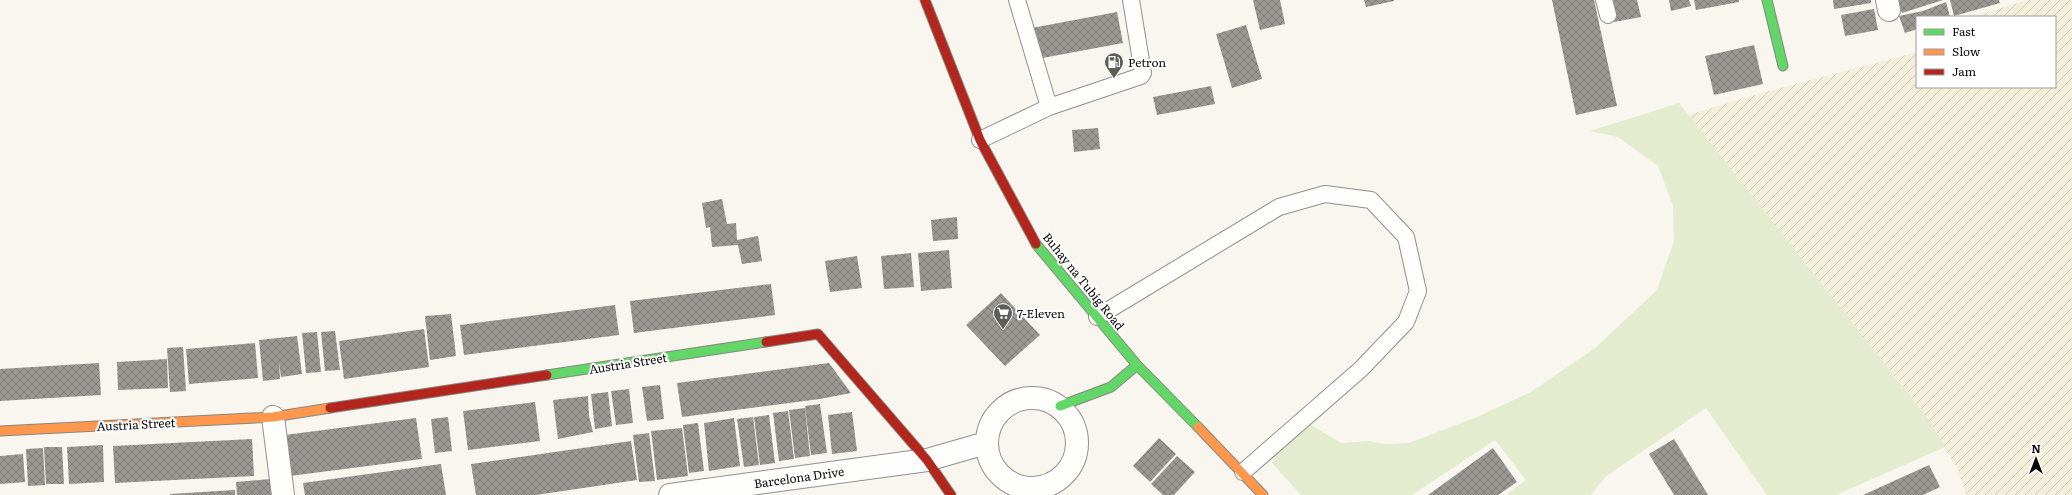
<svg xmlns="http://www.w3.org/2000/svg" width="2072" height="495" viewBox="0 0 2072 495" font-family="Literata,serif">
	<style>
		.farmland { fill: url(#farmland-furrows) }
		.grass { fill: #e3eccf }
		.building { fill: url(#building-cross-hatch) }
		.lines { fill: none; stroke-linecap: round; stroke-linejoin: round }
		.lane-casing { stroke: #91908d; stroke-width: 18 }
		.street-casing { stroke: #91908d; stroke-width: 24 }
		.fast-casing { stroke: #888783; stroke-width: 11 }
		.slow-casing { stroke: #888783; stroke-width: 11 }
		.jam-casing { stroke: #888783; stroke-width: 11 }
		.lane { stroke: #fefefc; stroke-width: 16 }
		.street { stroke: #fefefc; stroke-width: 22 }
		.fast { stroke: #63d668; stroke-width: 9 }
		.slow { stroke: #ff974d; stroke-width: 9 }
		.jam { stroke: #b3261e; stroke-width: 9 }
		.labels { text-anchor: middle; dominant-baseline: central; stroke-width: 4; stroke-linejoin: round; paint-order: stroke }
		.poi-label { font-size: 12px; fill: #0a0a0a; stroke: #fff; text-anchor: start }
		.street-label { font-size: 12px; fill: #0a0a0a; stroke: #fff }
	</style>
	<defs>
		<pattern id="farmland-furrows" width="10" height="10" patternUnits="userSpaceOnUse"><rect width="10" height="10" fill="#f4efdb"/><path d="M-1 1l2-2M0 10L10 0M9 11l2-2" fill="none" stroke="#d0ccbb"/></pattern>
		<pattern id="building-cross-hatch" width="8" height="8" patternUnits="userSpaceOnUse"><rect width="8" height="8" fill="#9b9894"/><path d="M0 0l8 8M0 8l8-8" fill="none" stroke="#7d7a77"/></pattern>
	</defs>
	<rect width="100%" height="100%" fill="#f8f6ee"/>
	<path class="farmland" d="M2028 0H2072V495H1966L1959 472 1926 416 1687 116 1736 100 1917 52V87H2055V17H1970Z"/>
	<path class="grass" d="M1679 103 1926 416 1945 447 1836 495H1767L1706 408 1605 477 1591 495H1506L1526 480 1495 440 1412 495H1301L1272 463 1277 454 1311 425 1341 443 1368 441 1385 444 1409 443 1477 417 1531 392 1595 348 1657 290 1674 241 1673 206 1658 166 1618 137 1590 131Z"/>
	<path class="building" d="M1253 0H1280L1285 24 1260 30Z
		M1364 0H1394V1L1366 7Z
		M1552 0H1594L1617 106 1576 115Z
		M1610 0H1637L1641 17 1614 22Z
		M1669 0H1689L1691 6 1671 11Z
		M1694 0H1739V2L1696 10Z
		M1833 0H1871V3L1834 9Z
		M1896 0H1943L1902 13Z
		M1950 0H1999L2000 3 1954 16Z
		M1946 2 1950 17H1917V29L1905 33 1899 16 1923 11Z
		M1874 9 1878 30 1845 36 1841 15Z
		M1117 12 1123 43 1037 59 1032 28Z
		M1246 25 1262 79 1232 88 1216 34Z
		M1754 45 1763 84 1714 95 1705 56Z
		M1211 86 1215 104 1157 115 1153 97Z
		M1098 128 1100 149 1074 152 1072 130Z
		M722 199 727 224 736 223 737 240 758 236 762 261 742 264 738 245 712 247 710 227 706 228 702 203Z
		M957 217 958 239 933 241 931 220Z
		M949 250 952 288 921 291 918 253Z
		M911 253 914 287 884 289 881 256Z
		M857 256 862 288 830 292 825 261Z
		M771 284 775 315 634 333 630 301Z
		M1001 293 1040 335 1005 366 966 325Z
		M615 305 619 335 464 355 460 325Z
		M451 314 456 356 430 360 425 316Z
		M424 329 429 367 344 379 339 341Z
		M335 331 340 370 325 371 321 332Z
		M317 332 321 372 306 373 302 333Z
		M297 336 302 374 281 377 279 363 280 379 263 381 259 340Z
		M255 343 258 378 189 384 186 349Z
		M183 347 186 391 170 392 167 348Z
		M167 359 168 388 118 390 117 362Z
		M99 363 101 395 0 401V369Z
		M829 363 851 393 820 399 682 417 677 383Z
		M660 385 664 419 647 421 642 387Z
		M629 389 633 423 616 425 611 391Z
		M608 392 612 426 595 429 591 394Z
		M588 396 589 416 593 432 558 439 553 400Z
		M535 402 540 441 468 450 463 411Z
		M820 404 827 453 811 455 805 406Z
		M805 408 810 456 795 458 789 410Z
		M788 411 794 459 779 461 773 413Z
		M852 412 857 451 832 454 828 415Z
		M769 415 775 463 760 465 754 417Z
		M448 417 452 451 435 453 431 419Z
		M753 417 759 465 744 467 737 419Z
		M416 418 422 459 290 476 285 435Z
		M734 418 740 466 709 471 704 423Z
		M698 423 704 471 689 473 683 425Z
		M682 428 688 476 657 480 651 431Z
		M649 433 655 481 639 482 633 435Z
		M1159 438 1176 454 1150 482 1133 466Z
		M252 439 254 476 115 483 113 446Z
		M1674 439 1708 495H1674L1649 454Z
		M631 441 637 480 536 495H476L471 464Z
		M103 445 104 482 69 484 67 447Z
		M44 447H62L64 484H46Z
		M43 448 45 485 28 486 26 449Z
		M1493 448 1517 482 1498 495H1428Z
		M23 454 25 482 0 484V456Z
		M1177 456 1195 472 1174 495H1163L1151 484Z
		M441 464 446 495H305L303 483Z
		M1929 465 1940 487 1923 495H1863Z
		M270 479 271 495H237L236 482Z
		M235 490V495H170V494Z"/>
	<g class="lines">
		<g class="lane-casing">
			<path id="lane" d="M1017 0 1049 107
				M1604 0 1608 15
				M980 140 1049 107 1141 76 1143 73 1131 0
				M1097 317 1279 207 1325 194 1371 200 1406 237 1418 291 1406 322 1361 369 1243 472"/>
		</g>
		<g class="street-casing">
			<path id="street" d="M1887 0 1889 10
				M987 443a45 45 0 1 1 90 0a45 45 0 1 1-90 0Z
				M273 417 283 495
				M670 495 927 460 986 443"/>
		</g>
		<g class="fast-casing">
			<path id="fast" d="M1767 0 1783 66
				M1036 244 1137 365 1198 427
				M547 375 766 342
				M1060 406 1111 387 1137 365"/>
		</g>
		<g class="slow-casing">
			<path id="slow" d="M1198 427 1263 495
				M0 431 273 417 330 408"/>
		</g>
		<g class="jam-casing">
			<path id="jam" d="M925 0 980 140 1036 244
				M766 342 818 334 927 460 951 495
				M330 408 547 375"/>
		</g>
		<use href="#lane" class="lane"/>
		<use href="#street" class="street"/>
		<use href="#fast" class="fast"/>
		<use href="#slow" class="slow"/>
		<use href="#jam" class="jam"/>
	</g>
	<defs>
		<g id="fuel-pin" transform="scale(1)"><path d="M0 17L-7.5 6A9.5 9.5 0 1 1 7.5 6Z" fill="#5d5d5a" stroke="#fff"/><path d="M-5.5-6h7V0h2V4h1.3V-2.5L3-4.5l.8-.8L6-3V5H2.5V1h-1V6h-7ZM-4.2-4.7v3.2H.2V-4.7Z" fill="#fff"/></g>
		<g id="supermarket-pin" transform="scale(1)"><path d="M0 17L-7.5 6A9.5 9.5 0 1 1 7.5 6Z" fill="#5d5d5a" stroke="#fff"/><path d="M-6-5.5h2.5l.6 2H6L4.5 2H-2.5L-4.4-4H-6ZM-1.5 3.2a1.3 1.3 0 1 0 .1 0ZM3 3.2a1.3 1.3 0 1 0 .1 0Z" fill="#fff"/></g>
	</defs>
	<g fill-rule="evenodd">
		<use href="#fuel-pin" x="1114" y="62"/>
		<use href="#supermarket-pin" x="1003" y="313"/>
	</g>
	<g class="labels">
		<g class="poi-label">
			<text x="1128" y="62">Petron</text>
			<text x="1017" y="313">7-Eleven</text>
		</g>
		<g class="street-label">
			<text transform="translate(1084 281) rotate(51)">Buhay na Tubig Road</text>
			<text transform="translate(628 363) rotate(-9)">Austria Street</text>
			<text transform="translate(136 424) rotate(-3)">Austria Street</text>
			<text transform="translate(799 477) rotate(-8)">Barcelona Drive</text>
		</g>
	</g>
	<rect x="1916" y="16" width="140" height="72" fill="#ffffff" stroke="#9d9d9d"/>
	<rect x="1924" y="29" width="20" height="6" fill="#63d668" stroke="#9d9d9d"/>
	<text x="1952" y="36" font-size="12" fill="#0a0a0a">Fast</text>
	<rect x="1924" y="49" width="20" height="6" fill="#ff974d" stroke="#9d9d9d"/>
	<text x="1952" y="56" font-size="12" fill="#0a0a0a">Slow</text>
	<rect x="1924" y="69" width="20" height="6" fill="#b3261e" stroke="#9d9d9d"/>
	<text x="1952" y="76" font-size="12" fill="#0a0a0a">Jam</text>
	<g transform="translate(2036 459)" stroke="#ffffff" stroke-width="3" paint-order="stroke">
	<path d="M0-3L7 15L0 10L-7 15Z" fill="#0a0a0a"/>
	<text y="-6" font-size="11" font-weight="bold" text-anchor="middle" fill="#0a0a0a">N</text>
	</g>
</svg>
